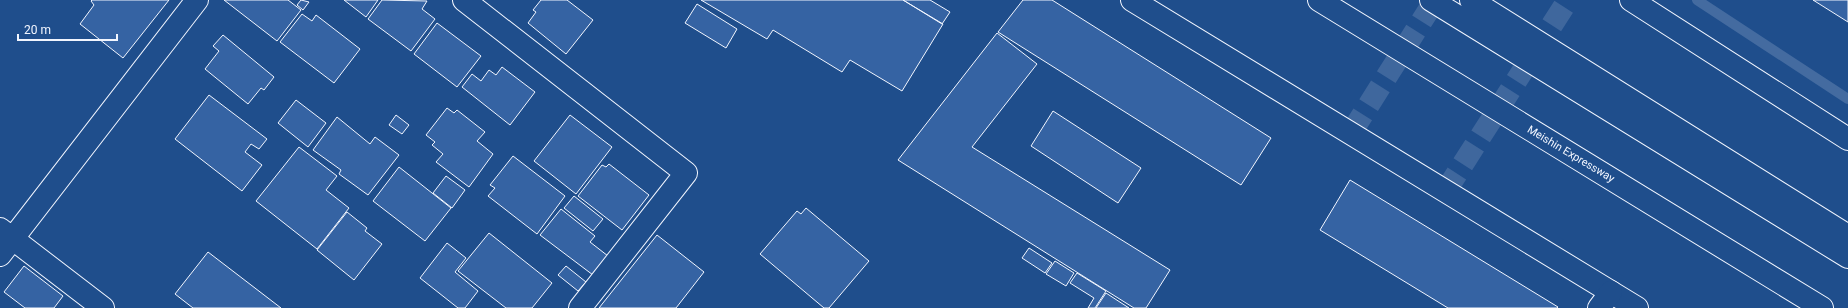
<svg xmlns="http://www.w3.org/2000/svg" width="1848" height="308" viewBox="0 0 1848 308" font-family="Roboto,sans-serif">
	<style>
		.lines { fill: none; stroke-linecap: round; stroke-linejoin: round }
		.stream { stroke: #446ba0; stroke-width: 10 }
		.building { fill: #3563a3; stroke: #f2f6ff }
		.street-tunnel { stroke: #3f679d; stroke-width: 22; stroke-dasharray: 22 11; stroke-linecap: butt }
		.street-casing { stroke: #f2f6ff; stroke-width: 24 }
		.secondary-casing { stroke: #f2f6ff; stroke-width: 24 }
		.highway-casing { stroke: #f2f6ff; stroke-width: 24 }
		.street { stroke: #1f4e8c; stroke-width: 22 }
		.secondary { stroke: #1f4e8c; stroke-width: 22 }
		.highway { stroke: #1f4e8c; stroke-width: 22 }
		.labels { text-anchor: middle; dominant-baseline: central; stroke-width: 3; stroke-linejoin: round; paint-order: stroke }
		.street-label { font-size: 11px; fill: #f2f6ff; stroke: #1f4e8c }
	</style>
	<rect width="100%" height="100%" fill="#1f4e8c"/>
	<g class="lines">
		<path class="stream" d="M1697 0 1848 99"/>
	</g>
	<path class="building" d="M92 0H169L123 58 80 24 94 5 91 1Z
		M224 0H288L301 10 277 41Z
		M301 0 309 2 303 10 297 5Z
		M344 0H378L366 17Z
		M382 0 427 1 422 9 435 19 411 51 368 19Z
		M541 0H567L593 20 566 54 528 23 536 12 533 10Z
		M701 0H903L943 24 902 91 850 60 842 72 773 30 767 39Z
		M903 0H930L950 12 942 24Z
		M1023 0H1052L1271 138 1241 185 998 32Z
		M1813 0H1848V22Z
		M697 4 737 29 726 48 685 23Z
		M302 14 312 21 316 15 360 49 334 83 280 42Z
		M437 23 481 56 457 87 414 54Z
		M997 33 1037 64 972 147 1170 270 1146 308H1134L898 160Z
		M223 35 274 77 264 90 261 88 248 104 205 69 219 51 213 46Z
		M502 67 535 92 510 125 462 87 472 74 481 81 489 70 496 75Z
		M209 95 267 139 259 149 251 144 245 152 262 165 242 191 175 139Z
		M296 100 326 123 308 147 278 123Z
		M447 108 454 113 457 110 485 132 477 141 493 154 469 187 436 162 443 154 432 145 435 142 426 135Z
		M1053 111 1141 168 1118 203 1031 146Z
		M396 115 409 125 402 134 389 125Z
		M570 115 612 147 576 194 534 161Z
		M337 117 370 144 375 137 399 155 368 195 339 174 341 170 313 150Z
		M299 147 337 176 326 190 349 208 317 249 256 201Z
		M513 156 565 196 537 234 488 196 495 188 490 185Z
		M609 164 649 195 622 230 578 196 602 165 606 167Z
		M399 167 451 208 425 241 373 201Z
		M446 176 465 190 452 208 433 193Z
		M1350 180 1558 307 1557 308H1448L1320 230Z
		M574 196 603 219 593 231 564 208Z
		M806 208 869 261 829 308H824L760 254 797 211 801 214Z
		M561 209 595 236 590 242 608 256 593 275 540 235Z
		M347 212 367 228 365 231 382 244 354 280 317 250Z
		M489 233 552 283 532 308H506L458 271Z
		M657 235 704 272 676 308H599Z
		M447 243 466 258 455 272 478 291 465 308H458L420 278Z
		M1029 248 1052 263 1045 273 1022 258Z
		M208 252 281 308H193L175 294Z
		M1055 261 1074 273 1066 286 1046 274Z
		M24 266 63 296 54 308H25L4 292Z
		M566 266 586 282 578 291 558 275Z
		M1077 273 1106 291 1095 308H1088L1094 298 1070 283Z
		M1106 293 1129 308H1096Z"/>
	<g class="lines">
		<path class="street-tunnel" d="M1351 133 1435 0
			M1445 192 1568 0"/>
		<g class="street-casing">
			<path id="street" d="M464 0 686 173 580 308
				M1132 0 1637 308
				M0 229 103 308
				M0 255 197 0"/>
		</g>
		<g class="secondary-casing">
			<path id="secondary" d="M1631 0 1848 139
				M1599 308 1611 292"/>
		</g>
		<g class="highway-casing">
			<path id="highway" d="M1319 0 1822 308
				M1431 0 1848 257
				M1471 0 1848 236"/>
		</g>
		<use href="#street" class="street"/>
		<use href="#secondary" class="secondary"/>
		<use href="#highway" class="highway"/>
	</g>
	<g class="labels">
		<g class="street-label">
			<text transform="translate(1571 154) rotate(31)">Meishin Expressway</text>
		</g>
	</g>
	<path d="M18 34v6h99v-6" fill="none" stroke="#f2f6ff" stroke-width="2"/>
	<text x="24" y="34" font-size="12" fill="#f2f6ff" stroke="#1f4e8c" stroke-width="3" paint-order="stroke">20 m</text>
</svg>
